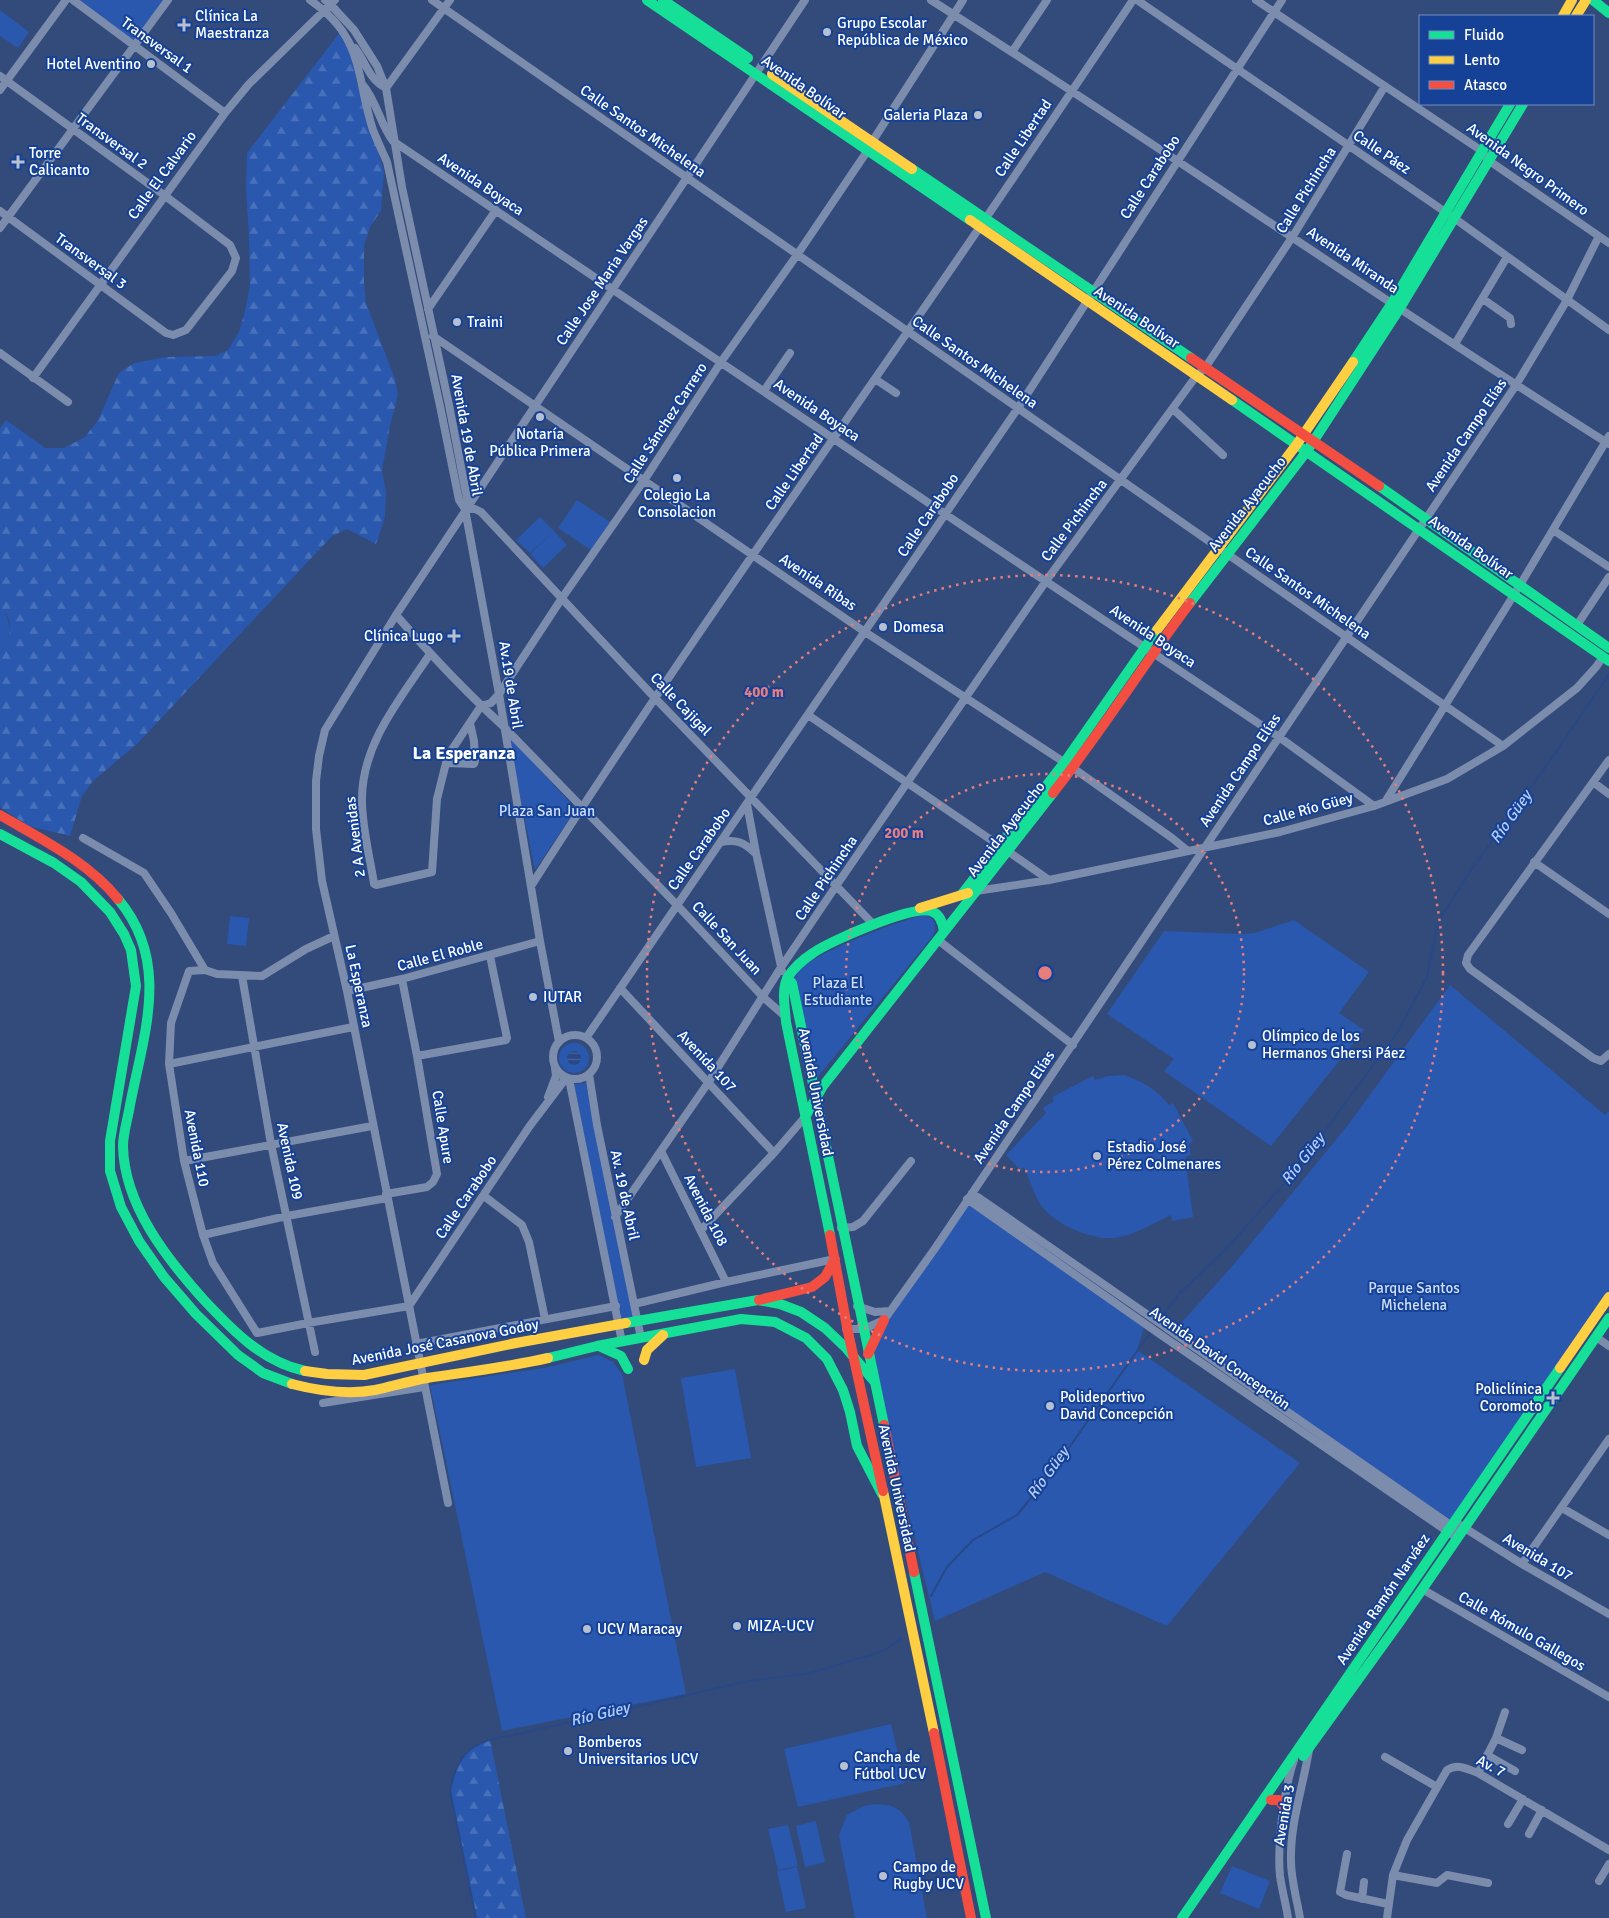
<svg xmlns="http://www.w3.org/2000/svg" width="1609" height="1918" viewBox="0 0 1609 1918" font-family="Signika,sans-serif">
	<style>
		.green { fill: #2958ae }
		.forest { fill: url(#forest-firs) }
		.water { fill: url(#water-rules) }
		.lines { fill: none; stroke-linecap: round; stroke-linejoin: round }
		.stream { stroke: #294887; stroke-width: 2 }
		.street { stroke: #7c8cac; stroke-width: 8 }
		.fast { stroke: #16e098; stroke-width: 10 }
		.slow { stroke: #ffcf43; stroke-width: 10 }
		.jam { stroke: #f24e42; stroke-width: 10 }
		.ring { fill: none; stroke: #e67e7e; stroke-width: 2.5; stroke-dasharray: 2.5 5 }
		.poi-dot { fill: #b7c0d0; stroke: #154197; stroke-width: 2 }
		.labels { text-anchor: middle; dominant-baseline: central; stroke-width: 4; stroke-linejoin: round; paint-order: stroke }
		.poi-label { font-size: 15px; fill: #fff; stroke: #154197; text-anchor: start }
		.street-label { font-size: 15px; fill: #fff; stroke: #154197 }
		.park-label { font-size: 15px; fill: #cedffc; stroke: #154197 }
		.water-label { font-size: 16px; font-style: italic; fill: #b3ccf9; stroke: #154197 }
		.quarter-label { font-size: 18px; font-weight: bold; fill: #fff; stroke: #154197 }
		.centre { fill: #e67e7e; stroke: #154197; stroke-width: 2.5 }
		.ring-label { font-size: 15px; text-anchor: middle; font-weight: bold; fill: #e67e7e; stroke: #154197; stroke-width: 4; stroke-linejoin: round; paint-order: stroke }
	</style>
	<defs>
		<pattern id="forest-firs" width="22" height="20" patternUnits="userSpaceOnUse" patternTransform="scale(1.25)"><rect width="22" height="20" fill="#2958ae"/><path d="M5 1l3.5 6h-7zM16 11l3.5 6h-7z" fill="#4971ba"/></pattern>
		<pattern id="water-rules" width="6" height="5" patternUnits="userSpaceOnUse" patternTransform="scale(1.25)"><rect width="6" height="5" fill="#294887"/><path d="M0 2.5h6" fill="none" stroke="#496399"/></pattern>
	</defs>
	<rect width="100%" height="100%" fill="#324b7a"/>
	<path class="green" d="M78 0H166L135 43Z
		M0 10 29 32 18 48 0 36Z
		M577 500 610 522 591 550 558 528Z
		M540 517 554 531 530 553 516 540Z
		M554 531 567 545 543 568 530 554Z
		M0 607 3 608C12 628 13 635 0 654Z
		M508 735 576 809 535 870Z
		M926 915C936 920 938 927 932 937L816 1079 794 979C796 976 798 972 800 969 814 954 904 918 926 915Z
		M230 916 249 918 246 946 227 944Z
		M1294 920 1369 972 1339 1013 1364 1030 1271 1146 1164 1071 1174 1059 1107 1014 1164 931 1240 934 1255 933Z
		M1450 985 1605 1115 1609 1111V1293L1454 1523 1175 1330 1235 1263 1348 1125Z
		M559 1058a15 15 0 1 1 30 0a15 15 0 1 1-30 0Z
		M1125 1075C1144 1083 1155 1088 1169 1105L1173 1103 1193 1141 1189 1144 1191 1155 1185 1157 1193 1217 1172 1221 1171 1215C1153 1223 1134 1236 1113 1238 1090 1240 1051 1223 1039 1202 1033 1191 1029 1178 1024 1167L1020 1170 1006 1155 1046 1113 1043 1108 1054 1101 1052 1097 1093 1076 1095 1080 1108 1076Z
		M586 1083 634 1318 621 1321 574 1084Z
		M972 1196 1146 1321 1137 1350 1300 1463 1167 1626 1045 1572 935 1621 868 1348Z
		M599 1355 613 1362 622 1374 686 1694 502 1731 430 1385 544 1368Z
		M735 1369 751 1458 696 1467 681 1378Z
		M891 1724 905 1783 798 1807 784 1749Z
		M876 1804C894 1805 899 1807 909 1822L927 1918H855L839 1835 847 1815 864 1806Z
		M816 1821 825 1862 805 1867 796 1826Z
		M788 1825 798 1866 778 1870 768 1829Z
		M1232 1866 1270 1881 1259 1909 1220 1893Z
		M797 1867 806 1908 786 1912 777 1871Z"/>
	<path class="forest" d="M341 31 350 43 357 84 384 171 381 211 371 225 364 245V283L366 303 395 379 398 395 390 426 382 471 386 492 385 517 376 544 347 529 332 536 138 743 93 781 82 796 70 836 29 826 1 808 0 806V654C10 640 16 619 0 607V428L6 420 45 448H64L85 437 98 420 119 373 134 363 167 357 215 356 228 350 239 332 245 311 250 285 249 238 246 188 247 153Z
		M490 1739 526 1918H476L450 1791C456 1760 462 1753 490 1739Z"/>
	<path class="water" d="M567 1058a7 7 0 1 1 14 0a7 7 0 1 1-14 0Z"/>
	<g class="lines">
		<path class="stream" d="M1159 1320 1179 1294 1225 1250 1294 1173 1399 1030 1427 977 1438 922 1471 870 1547 765 1609 674
			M931 1596 947 1567 973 1540 1017 1515 1049 1476 1152 1330
			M476 1918 450 1791C458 1749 474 1741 514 1735L744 1682 811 1673 883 1651 901 1639"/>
		<path class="street" d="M73 0 225 113
			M310 0C365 38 355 74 373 130 377 140 382 151 387 162L440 406 459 500 465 509
			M325 0 331 5 354 30 377 66 386 88 402 187 449 405 467 498 465 509 499 694 540 941 559 1042
			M432 0 1503 746
			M931 0C1159 145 1380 300 1609 444
			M1137 0 1454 218 1609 330
			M1256 0 1482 151 1488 160 1609 243
			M355 48C366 62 369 80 386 88L450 0
			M1012 52 1047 0
			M0 76 164 195 230 245 236 258 232 271 186 330 173 335 166 333 0 211
			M363 85C377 102 380 124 393 141L945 514 1279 737 1374 806
			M0 90 66 0
			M872 142 963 0
			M0 228 168 0
			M1483 299 1510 318 1511 324
			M428 309 496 210
			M433 336 865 632 1073 768 1172 838 1188 851
			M1455 344 1507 257
			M0 353 68 402
			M33 378 225 113 249 84 335 0
			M875 379 896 393
			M764 391 790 353
			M1173 409 1223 455
			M465 509H475L481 512 655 698 874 925
			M1553 530 1609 567
			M396 615C430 654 465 691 503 726L677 905 764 998 786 1017
			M1577 625 1609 577
			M430 654C401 698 363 742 362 797 361 824 370 857 374 884L376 885 432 872 437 799 446 763 451 751 481 706 491 703 499 694 562 598 645 479 721 362 797 255 868 150
			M808 715 1000 846
			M1609 760 1468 955 1466 963 1470 969 1593 1058 1601 1061 1609 1054
			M446 763 474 764 475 761 474 741 470 723
			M1593 782 1609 794
			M1385 802 1520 585 1609 436
			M747 804 756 853 782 971
			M83 838 144 873 171 913 205 970 217 974 262 976 306 949 334 936
			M721 842C736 839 744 842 755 853
			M1009 852 1049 880
			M1534 862 1609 914
			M531 886C651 699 779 517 906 334 983 224 1058 112 1133 0
			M976 891 1049 880 1280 832 1374 806 1447 779 1503 746 1577 688 1596 667 1603 657
			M938 940 1073 1045
			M205 970 189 971 171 1023 169 1064 184 1161 203 1235 213 1263 257 1333 308 1323 409 1306 529 1127 563 1082 564 1077
			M242 976 271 1144 315 1352
			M620 988 774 1153
			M347 991 402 979 540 941
			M553 1057a22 22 0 1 1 44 0a22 22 0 1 1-44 0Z
			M586 1038 1018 408 1282 0
			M417 1056 506 1040 507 1038 490 956
			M169 1064 353 1027
			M589 1074 597 1125 641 1338
			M569 1079 622 1342
			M548 1097 556 1076 555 1068
			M661 1151 726 1282
			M184 1161 372 1126
			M972 1193 1455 1528
			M386 1194 427 1187 433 1182 437 1174 417 1056 402 979
			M484 1196 522 1225 529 1242 545 1319
			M967 1199 1161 1335 1457 1538
			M615 1217 708 1083 780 969 836 886 966 697 1046 581 1197 375 1205 368 1293 236 1385 86
			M841 1228 853 1227 863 1221 911 1161
			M701 1230 774 1153 805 1117
			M203 1235 287 1216 387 1198
			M634 1304 726 1282 835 1259
			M857 1306 875 1312 889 1311
			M846 1329H864L884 1320 936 1247 1516 385 1567 300 1599 236
			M1596 1337 1609 1346
			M416 1344 616 1306
			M323 1403 424 1387
			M448 1503 347 991 322 881 316 829V781L319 756 325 730 396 615 805 0
			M1562 1508 1609 1535
			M1460 1525 1522 1564 1609 1614
			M1522 1564 1609 1439
			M1422 1589 1609 1697
			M1496 1738 1522 1750
			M1487 1755 1515 1771
			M1385 1757 1437 1787
			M1478 1773 1496 1738 1505 1712
			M1508 1824 1523 1799
			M1529 1834 1542 1810
			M1347 1854 1340 1892 1346 1895 1388 1904
			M1393 1875 1437 1883 1447 1875 1488 1883
			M1599 1881 1609 1864
			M1362 1899 1364 1882
			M1288 1918C1286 1904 1282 1890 1280 1876 1277 1847 1284 1788 1294 1760
			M1300 1918C1297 1900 1291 1879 1291 1861 1290 1823 1303 1787 1309 1750
			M1387 1918 1393 1875 1407 1840 1447 1770C1458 1763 1467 1769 1478 1773L1609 1850"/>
		<path class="fast" d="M647 0 970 220
			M663 0 748 58
			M1593 0 1609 13
			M912 169 1191 358
			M1353 362 1392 303 1510 104
			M1232 400 1609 661
			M1379 486 1609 648
			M1190 603 1307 451 1400 308 1523 104
			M0 834 54 863 81 882 110 912 124 934 131 950 136 986 110 1141V1171L121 1207 139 1241 164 1277 196 1314 238 1355 263 1373 292 1384
			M962 894 1064 763 1157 630
			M118 899C171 962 144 1033 130 1105 128 1118 123 1133 123 1146 124 1205 167 1259 204 1300 233 1331 263 1362 305 1371
			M787 978 792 983 884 1425
			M805 1117 823 1086 1053 793
			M830 1235 786 1022C785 1008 781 989 788 977 794 967 804 959 813 953 830 941 912 905 931 911 940 914 943 923 944 932
			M626 1323 758 1300 780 1304 801 1312 825 1328 846 1348 874 1381
			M601 1347 621 1356 628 1369
			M548 1358 597 1346 741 1319 775 1322 806 1338 827 1359 843 1390 850 1412 857 1446 882 1494
			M914 1572 986 1918
			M1303 1756 1401 1620 1609 1318
			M1182 1918 1560 1368"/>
		<path class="slow" d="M1563 16 1572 0
			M1576 16 1586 0
			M772 74 912 169
			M970 220 1232 400
			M1157 630 1297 444 1353 362
			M920 908 968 893
			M644 1360 647 1350 663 1335
			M1560 1368 1609 1297
			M305 1371 327 1374 364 1375 516 1343 626 1323
			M292 1384C319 1391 348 1395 375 1390 393 1386 410 1381 427 1378 468 1372 508 1367 548 1358
			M883 1491 934 1733"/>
		<path class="jam" d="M1191 358 1379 486
			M1053 793C1101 732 1143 665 1190 603
			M0 815C41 839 87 861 118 899
			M830 1235 848 1332 883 1491
			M759 1300 812 1287 825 1277 835 1259
			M868 1354 884 1320
			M884 1425 914 1572
			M934 1733 971 1918
			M1271 1800H1279L1284 1807"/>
	</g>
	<g class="ring">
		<circle cx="1045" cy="973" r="199"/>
		<circle cx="1045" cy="973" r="398"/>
	</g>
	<g class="poi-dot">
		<path d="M181.5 17.5h5v5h5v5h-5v5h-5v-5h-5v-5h5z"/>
		<circle cx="827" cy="32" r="5"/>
		<circle cx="151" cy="64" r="5"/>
		<circle cx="978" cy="115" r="5"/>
		<path d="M15.5 154.5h5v5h5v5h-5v5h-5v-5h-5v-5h5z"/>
		<circle cx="457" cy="322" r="5"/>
		<circle cx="540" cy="417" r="5"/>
		<circle cx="677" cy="478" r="5"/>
		<circle cx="883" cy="627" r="5"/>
		<path d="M451.5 628.5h5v5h5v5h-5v5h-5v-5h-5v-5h5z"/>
		<circle cx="533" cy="997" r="5"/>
		<circle cx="1252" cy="1045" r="5"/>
		<circle cx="1097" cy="1156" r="5"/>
		<path d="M1550.5 1390.5h5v5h5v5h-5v5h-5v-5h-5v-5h5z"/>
		<circle cx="1050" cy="1406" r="5"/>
		<circle cx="737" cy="1626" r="5"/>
		<circle cx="587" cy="1629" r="5"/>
		<circle cx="568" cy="1751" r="5"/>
		<circle cx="844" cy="1766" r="5"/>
		<circle cx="883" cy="1876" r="5"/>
	</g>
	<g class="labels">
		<g class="poi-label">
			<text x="195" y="16">Clínica La<tspan x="195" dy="17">Maestranza</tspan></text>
			<text x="837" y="23">Grupo Escolar<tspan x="837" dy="17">República de México</tspan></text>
			<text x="141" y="64" text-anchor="end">Hotel Aventino</text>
			<text x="968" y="115" text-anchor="end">Galeria Plaza</text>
			<text x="29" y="153">Torre<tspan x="29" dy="17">Calicanto</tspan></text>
			<text x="467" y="322">Traini</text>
			<text x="540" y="434" text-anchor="middle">Notaría<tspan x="540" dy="17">Pública Primera</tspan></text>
			<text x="677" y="495" text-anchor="middle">Colegio La<tspan x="677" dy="17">Consolacion</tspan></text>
			<text x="893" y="627">Domesa</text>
			<text x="443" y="636" text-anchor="end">Clínica Lugo</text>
			<text x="543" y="997">IUTAR</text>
			<text x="1262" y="1036">Olímpico de los<tspan x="1262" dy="17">Hermanos Ghersi Páez</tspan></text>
			<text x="1107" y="1147">Estadio José<tspan x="1107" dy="17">Pérez Colmenares</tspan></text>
			<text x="1542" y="1389" text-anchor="end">Policlínica<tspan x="1542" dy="17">Coromoto</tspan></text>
			<text x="1060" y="1397">Polideportivo<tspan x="1060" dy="17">David Concepción</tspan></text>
			<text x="747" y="1626">MIZA-UCV</text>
			<text x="597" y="1629">UCV Maracay</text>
			<text x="578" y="1742">Bomberos<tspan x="578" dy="17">Universitarios UCV</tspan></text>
			<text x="854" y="1757">Cancha de<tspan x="854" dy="17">Fútbol UCV</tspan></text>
			<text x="893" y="1867">Campo de<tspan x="893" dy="17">Rugby UCV</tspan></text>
		</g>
		<g class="street-label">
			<text transform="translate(157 45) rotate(36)">Transversal 1</text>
			<text transform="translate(804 87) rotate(35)">Avenida Bolívar</text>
			<text transform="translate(643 131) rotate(35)">Calle Santos Michelena</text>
			<text transform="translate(1023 138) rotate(-56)">Calle Libertad</text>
			<text transform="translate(112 141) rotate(36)">Transversal 2</text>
			<text transform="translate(1382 152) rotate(34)">Calle Páez</text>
			<text transform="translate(1528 169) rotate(36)">Avenida Negro Primero</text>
			<text transform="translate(162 175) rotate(-54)">Calle El Calvario</text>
			<text transform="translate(1150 177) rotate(-57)">Calle Carabobo</text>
			<text transform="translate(481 184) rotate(34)">Avenida Boyaca</text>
			<text transform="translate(1306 190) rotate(-58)">Calle Pichincha</text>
			<text transform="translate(1353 260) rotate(34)">Avenida Miranda</text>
			<text transform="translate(91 261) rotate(36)">Transversal 3</text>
			<text transform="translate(602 281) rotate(-56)">Calle Jose Maria Vargas</text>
			<text transform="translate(1137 317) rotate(34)">Avenida Bolívar</text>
			<text transform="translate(975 362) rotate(35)">Calle Santos Michelena</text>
			<text transform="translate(817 410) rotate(34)">Avenida Boyaca</text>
			<text transform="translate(665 423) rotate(-57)">Calle Sánchez Carrero</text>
			<text transform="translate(467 435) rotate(80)">Avenida 19 de Abril</text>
			<text transform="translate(1466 435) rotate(-56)">Avenida Campo Elías</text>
			<text transform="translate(794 472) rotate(-55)">Calle Libertad</text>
			<text transform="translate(1247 504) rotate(-52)">Avenida Ayacucho</text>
			<text transform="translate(928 515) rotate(-56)">Calle Carabobo</text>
			<text transform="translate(1074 520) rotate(-53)">Calle Pichincha</text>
			<text transform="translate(1471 547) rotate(35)">Avenida Bolívar</text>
			<text transform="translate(818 582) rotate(34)">Avenida Ribas</text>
			<text transform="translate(1308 593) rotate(35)">Calle Santos Michelena</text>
			<text transform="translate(1153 636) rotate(34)">Avenida Boyaca</text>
			<text transform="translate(511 685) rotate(81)">Av.19 de Abril</text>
			<text transform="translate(681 704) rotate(46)">Calle Cajigal</text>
			<text transform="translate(1240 770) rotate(-56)">Avenida Campo Elías</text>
			<text transform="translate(1308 809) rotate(-15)">Calle Río Güey</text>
			<text transform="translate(1006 829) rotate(-52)">Avenida Ayacucho</text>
			<text transform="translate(355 837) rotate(-97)">2 A Avenidas</text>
			<text transform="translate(699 849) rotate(-55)">Calle Carabobo</text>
			<text transform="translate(826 878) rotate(-56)">Calle Pichincha</text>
			<text transform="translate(727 938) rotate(47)">Calle San Juan</text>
			<text transform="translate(440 955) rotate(-15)">Calle El Roble</text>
			<text transform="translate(359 986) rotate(78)">La Esperanza</text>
			<text transform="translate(707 1061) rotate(47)">Avenida 107</text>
			<text transform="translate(816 1092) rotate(79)">Avenida Universidad</text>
			<text transform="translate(1014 1107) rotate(-56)">Avenida Campo Elías</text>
			<text transform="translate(443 1127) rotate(81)">Calle Apure</text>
			<text transform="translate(197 1148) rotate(79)">Avenida 110</text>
			<text transform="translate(290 1161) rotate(78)">Avenida 109</text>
			<text transform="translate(625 1195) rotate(78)">Av. 19 de Abril</text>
			<text transform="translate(466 1197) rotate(-56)">Calle Carabobo</text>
			<text transform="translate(706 1210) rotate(63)">Avenida 108</text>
			<text transform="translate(445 1342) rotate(-11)">Avenida José Casanova Godoy</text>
			<text transform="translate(1220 1358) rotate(35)">Avenida David Concepción</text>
			<text transform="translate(897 1488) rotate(78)">Avenida Universidad</text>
			<text transform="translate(1538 1557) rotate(31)">Avenida 107</text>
			<text transform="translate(1383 1599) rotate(-56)">Avenida Ramón Narváez</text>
			<text transform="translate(1522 1631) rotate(30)">Calle Rómulo Gallegos</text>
			<text transform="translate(1491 1766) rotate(27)">Av. 7</text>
			<text transform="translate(1284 1815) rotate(-80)">Avenida 3</text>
		</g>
		<g class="park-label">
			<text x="547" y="811">Plaza San Juan</text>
			<text x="838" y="983">Plaza El<tspan x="838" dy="17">Estudiante</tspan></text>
			<text x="1414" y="1288">Parque Santos<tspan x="1414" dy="17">Michelena</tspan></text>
		</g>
		<g class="water-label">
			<text transform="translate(1511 817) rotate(-55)">Río Güey</text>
			<text transform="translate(1303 1159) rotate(-52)">Río Güey</text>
			<text transform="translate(1048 1473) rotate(-54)">Río Güey</text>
			<text transform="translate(600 1714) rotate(-13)">Río Güey</text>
		</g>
		<g class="quarter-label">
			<text x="464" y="753">La Esperanza</text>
		</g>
	</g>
	<circle cx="1045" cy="973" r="8" class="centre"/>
	<g class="ring-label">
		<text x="764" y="697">400 m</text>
		<text x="904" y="838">200 m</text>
	</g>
	<rect x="1419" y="15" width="175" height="90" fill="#154197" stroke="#738dc1"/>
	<rect x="1429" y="31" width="25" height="8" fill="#16e098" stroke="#738dc1"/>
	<text x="1464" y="40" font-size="15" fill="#ffffff">Fluido</text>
	<rect x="1429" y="56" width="25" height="8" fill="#ffcf43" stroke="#738dc1"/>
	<text x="1464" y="65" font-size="15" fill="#ffffff">Lento</text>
	<rect x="1429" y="81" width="25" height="8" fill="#f24e42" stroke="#738dc1"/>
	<text x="1464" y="90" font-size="15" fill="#ffffff">Atasco</text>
</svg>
